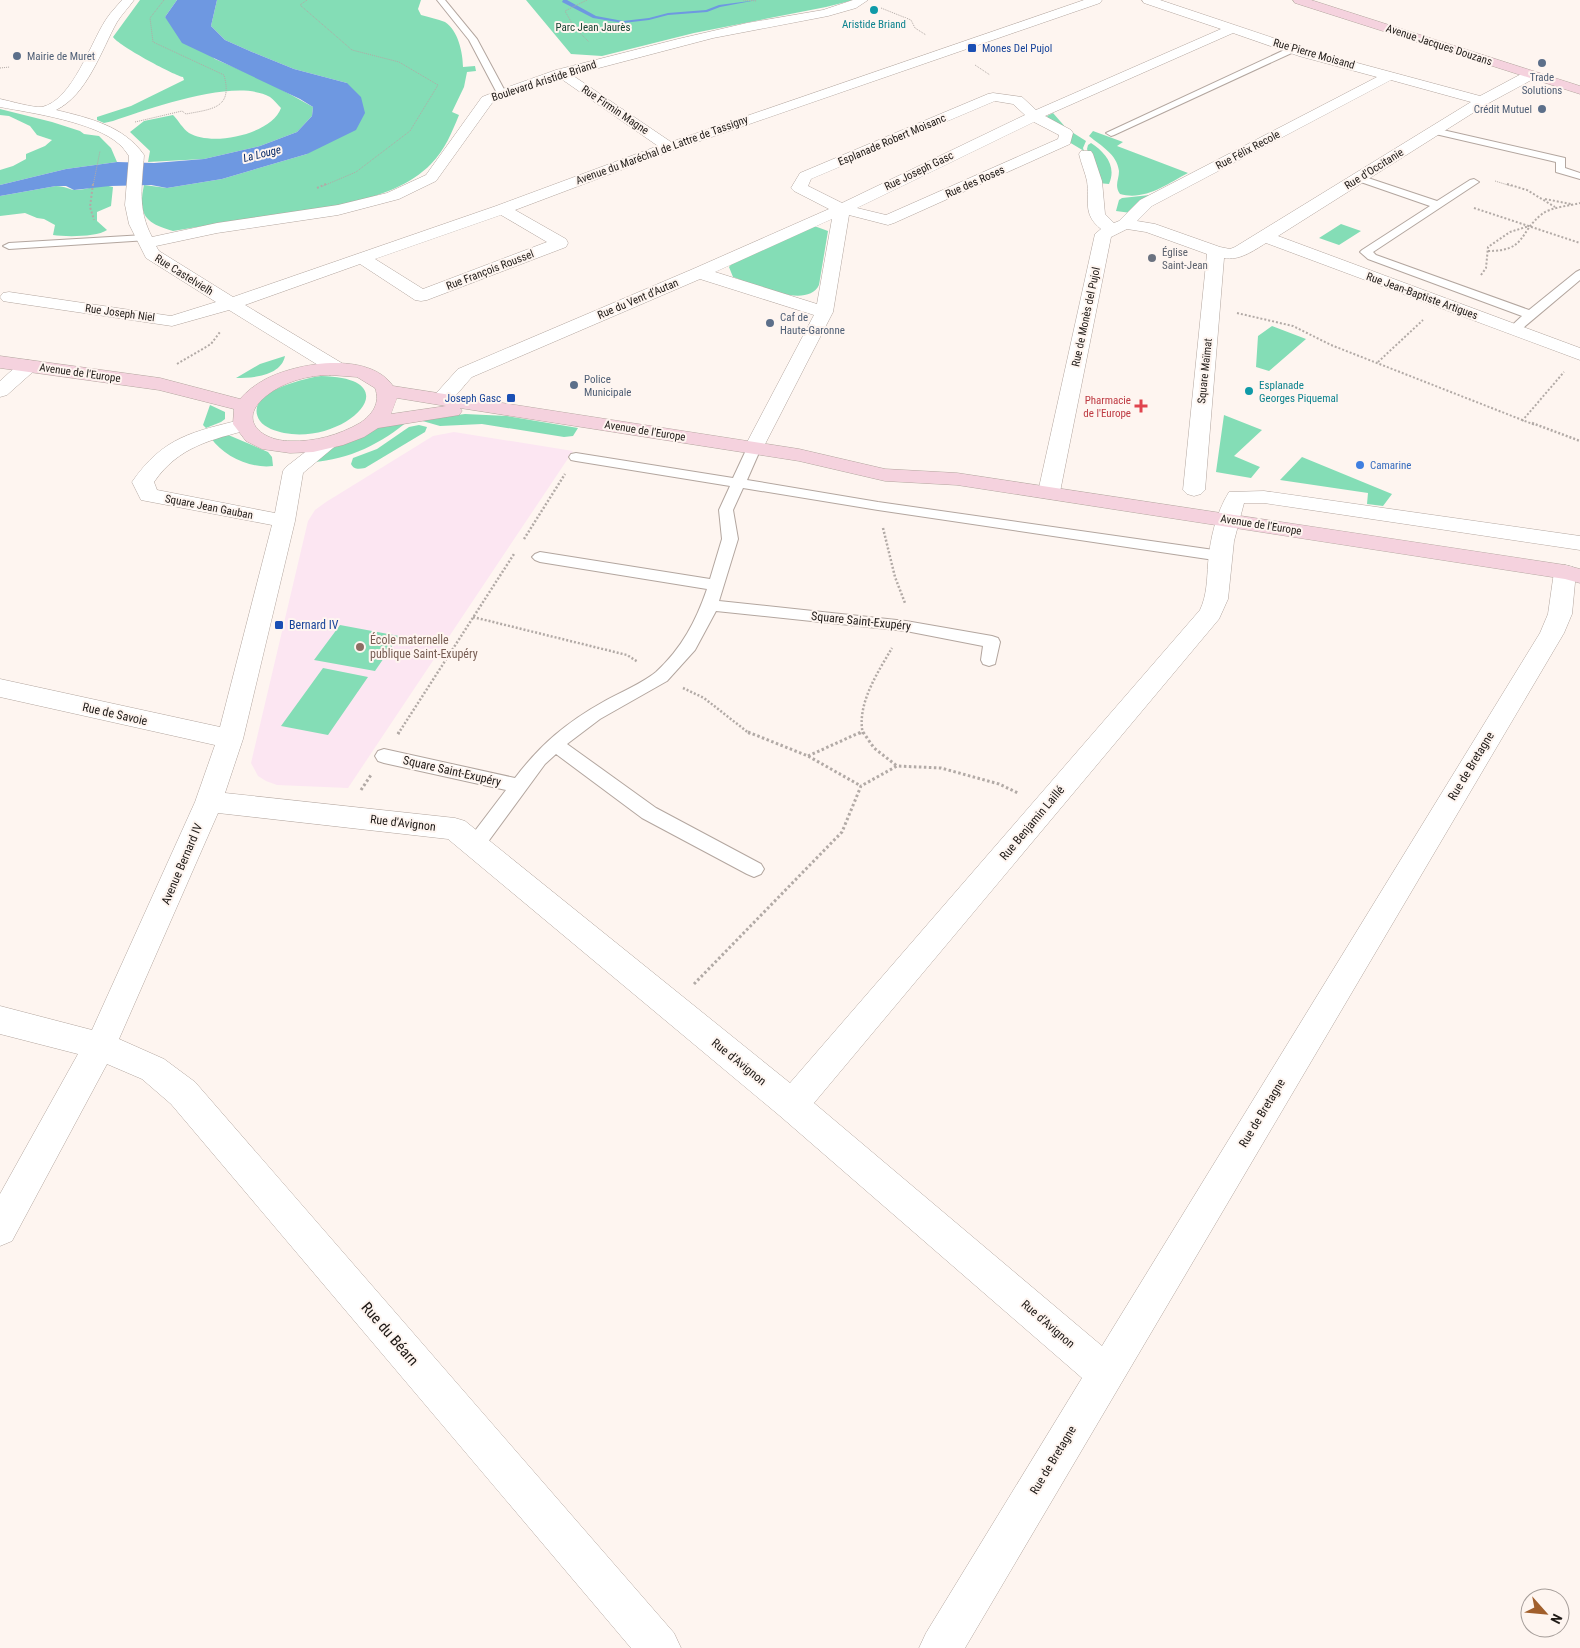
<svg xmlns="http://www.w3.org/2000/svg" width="1580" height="1648" viewBox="0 0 1580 1648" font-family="'Roboto Condensed',sans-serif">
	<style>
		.education { fill: #fce6f2 }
		.green { fill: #84ddb6 }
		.water { fill: #6e98e1 }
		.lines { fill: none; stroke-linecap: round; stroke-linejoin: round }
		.stream { fill: #6e98e1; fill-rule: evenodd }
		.lane-casing { stroke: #b3a69f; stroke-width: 2 }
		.street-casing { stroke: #b3a69f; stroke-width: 1 }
		.secondary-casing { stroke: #b3a69f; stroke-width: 1 }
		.path-far3 { stroke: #b2aaa6; stroke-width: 1; stroke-dasharray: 1 1; stroke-linecap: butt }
		.path-far2 { stroke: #b2aaa6; stroke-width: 2; stroke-dasharray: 2 2; stroke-linecap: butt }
		.path-far1 { stroke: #b2aaa6; stroke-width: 2.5; stroke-dasharray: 2 2; stroke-linecap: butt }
		.path { stroke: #b2aaa6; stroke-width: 3; stroke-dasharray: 2.5 2.5; stroke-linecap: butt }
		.lane { fill: #fff; fill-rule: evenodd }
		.street { fill: #fff; fill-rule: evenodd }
		.secondary { fill: #f5d2de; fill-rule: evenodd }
		.culture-dot { fill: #0f9aa8; stroke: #fef5f0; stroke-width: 2 }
		.transit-dot { fill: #1a4fb4; stroke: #fef5f0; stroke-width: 2 }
		.service-dot { fill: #5c6f8a; stroke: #fef5f0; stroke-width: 2 }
		.worship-dot { fill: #6b7280; stroke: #fef5f0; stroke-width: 2 }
		.health-dot { fill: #e0444e; stroke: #fef5f0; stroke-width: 2 }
		.shop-dot { fill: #3f7fe0; stroke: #fef5f0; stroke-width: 2 }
		.education-dot { fill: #8d6e63; stroke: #fef5f0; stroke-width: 2 }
		.labels { text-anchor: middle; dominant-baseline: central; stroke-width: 4; stroke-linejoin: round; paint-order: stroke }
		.far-culture-label { font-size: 11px; fill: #0d838f; stroke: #fef5f0 }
		.far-park-label { font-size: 11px; fill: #164331; stroke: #fef5f0 }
		.far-street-label { font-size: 11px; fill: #1f1a17; stroke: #fef5f0 }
		.far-transit-label { font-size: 11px; fill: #164399; stroke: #fef5f0; text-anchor: start }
		.far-service-label { font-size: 11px; fill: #4e5e75; stroke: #fef5f0; text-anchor: start }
		.far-water-label { font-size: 11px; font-style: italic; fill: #032665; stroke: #fef5f0 }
		.far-worship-label { font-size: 11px; fill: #5b616d; stroke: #fef5f0; text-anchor: start }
		.far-health-label { font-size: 11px; fill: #be3a42; stroke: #fef5f0; text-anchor: end }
		.far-shop-label { font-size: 11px; fill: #366cbe; stroke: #fef5f0; text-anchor: start }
		.street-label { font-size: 12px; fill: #1f1a17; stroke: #fef5f0 }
		.transit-label { font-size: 12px; fill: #164399; stroke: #fef5f0; text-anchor: start }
		.education-label { font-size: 12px; fill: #785e54; stroke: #fef5f0; text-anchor: start }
		.near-street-label { font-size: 15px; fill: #1f1a17; stroke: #fef5f0 }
	</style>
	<rect width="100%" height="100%" fill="#fef5f0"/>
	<path class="education" d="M454 432 573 451 348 788 277 785 266 781 258 776 251 763 308 521 315 510 326 502 433 436Z"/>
	<path class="green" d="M140 0H177L165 17 215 59 266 81 313 107 312 116 297 132 260 146 204 159 148 162 150 151 130 132 144 121 173 115C178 120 183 129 189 133 212 147 272 134 281 108 278 105 274 100 270 97 236 77 149 109 113 121L104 123 97 120V117L131 106 184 80 183 77C171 74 118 45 113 37Z
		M217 0H421L418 9 421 15C428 17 438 19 445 22 458 30 463 53 463 67L475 66 476 71 467 72 464 87 452 112 459 115C452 132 445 150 431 164 392 204 312 210 259 217 231 222 202 226 173 231 144 223 138 214 144 185L167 188 222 179 307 154 347 83 294 69 252 52 225 40 211 26Z
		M526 0H854L826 7 694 33 602 56 571 54Z
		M0 109 52 122 80 131 84 134 99 136 111 148 117 162 66 169 0 185V170L13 166 26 159V154L45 146 52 140 37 135 30 126 9 116 0 115Z
		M1053 113 1067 129 1086 141 1083 148 1084 151 1069 142 1048 118 1047 116Z
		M1093 131 1123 142 1117 146 1188 173C1167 184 1145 201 1120 194 1114 185 1119 180 1119 171 1117 154 1101 146 1089 136Z
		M1091 143C1105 152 1117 166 1109 184L1098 183 1087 149 1088 145Z
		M56 186C65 186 70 190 76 190 88 190 100 183 113 187L111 206 97 212V221L107 230C97 237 66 237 53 235L55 225 44 219 37 218 25 213 0 216V196Z
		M1150 195 1131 213 1116 211 1119 200 1122 198Z
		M1341 224 1361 231 1339 245 1319 238Z
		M810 227H817L828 231 819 285C807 310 753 284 733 277L729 267 734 261Z
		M1272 326 1306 339 1269 371 1256 367 1258 336Z
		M285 356C281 376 253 378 236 378L260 364Z
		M321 376C413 378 346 445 284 433 276 431 265 428 260 421 241 393 305 378 321 376Z
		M210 405 225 412V419L221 422 206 428 203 425Z
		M465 414 507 416 578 428 573 436 564 437 482 424 440 426 419 420Z
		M1224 415 1262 430 1234 456 1260 467 1251 478 1216 472Z
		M409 420C383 443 348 460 313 462L327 450 358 439 379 426Z
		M419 425 427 427 425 432 365 468C359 469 354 470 351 464L353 458 377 449 409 427Z
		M226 434 268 452 272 457 273 466C251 469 223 456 211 438Z
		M1302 457 1392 494 1383 506 1367 504 1368 493 1280 480Z
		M340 625 399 636 375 671 314 660Z
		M323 668 368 677 328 735 281 726Z"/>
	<path class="water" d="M177 0H217L211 26 225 40 252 52 294 69 347 83 361 97 365 113 356 130 307 154 222 179 167 188 151 185 110 186 74 190 66 186H56L0 196V185L66 169 117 162 154 163 204 159 260 146 297 132 312 116 313 107 300 99 182 43 165 17Z"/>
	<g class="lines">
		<path class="stream" d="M563 0H567L596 16 623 21 649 18 668 13 706 10 719 5 757 0 720 7 707 12 668 15 649 20 623 23 593 18 562 2Z"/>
		<g class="lane-casing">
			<path id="lane" d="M437 0H445L477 39 506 93 504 95H498L469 40Z
				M1293 46 1297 49 1296 51 1114 135 1111 136 1106 133Z
				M1434 128 1565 158V168L1580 173V179L1556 172V162L1431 133 1429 131Z
				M1359 175 1437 201 1470 180 1474 179 1479 182 1373 252 1376 255 1529 310 1576 272 1580 270V280L1517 333H1509L1507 330 1522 316 1368 259 1360 252 1362 250 1430 206 1355 180 1354 178 1355 176Z
				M144 235 148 236 150 238 148 240 9 249 3 246 9 243Z
				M754 444 761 448 747 480 878 502 1221 551 1226 553 1229 556 1226 559 1221 561 878 510 743 488 733 510 738 539 719 601 906 621 992 636 998 638 1000 642 995 664 989 666 983 664 981 660 983 646 906 631 716 611 695 650 667 681 600 719 567 744 656 808 761 864 764 869 761 874 754 877 747 874 642 818 556 754 545 764 482 850 475 852 468 850 465 845 468 840 506 790 384 763 378 761 375 756 378 751 384 749 515 778C540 745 567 722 603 702 619 693 643 683 656 672 682 648 696 621 707 589L540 562 535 560 532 557 535 554 540 552 710 579 722 539 719 510 730 486 576 461 571 460 569 457 571 454 576 453 733 478 747 448Z"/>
		</g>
		<g class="street-casing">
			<path id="street" d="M122 0H134C129 7 122 14 117 22 101 51 87 95 56 110 89 118 124 126 144 155 142 185 137 209 152 237L217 223 338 205 387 193 426 175 482 97 497 91 556 70 678 39 747 23 823 10 853 0H868L856 8 828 16 713 38 572 75 671 142 1084 0H1102L1100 3 674 150 515 210 566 239 568 243 566 247 427 300 421 301 415 300 360 264 245 305 345 365 347 369 345 373 338 375 331 373 229 310 172 326 9 302 3 301 0 297 3 293 9 292 171 316 216 302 146 258 129 224 125 205 129 156C126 152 123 147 119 144 95 122 32 113 0 107V99C10 101 33 108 42 107 73 100 91 41 107 18 111 12 117 6 122 0ZM560 78 658 146 496 206 233 297 159 251 156 246 217 233 338 215 399 199 436 181 492 103ZM501 215 547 242 423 289 375 259Z
				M1142 0H1160L1309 50 1480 96 1525 72H1535L1537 75 1535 78 1487 104 1278 236 1580 348V360L1266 243C1253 251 1239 261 1224 258L1205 490 1201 494 1194 496 1187 494 1183 490 1207 254 1146 232 1127 229 1111 237 1060 492 1057 497 1049 498 1041 497 1038 492 1095 234 1101 229C1082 214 1090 201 1087 181 1085 172 1081 163 1079 154L1081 151H1091L1093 154 1102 181 1105 214 1114 223 1119 221 1140 200 1377 77 1299 56 1233 33 1045 116 1071 130 1073 133 1070 144 894 223 888 225 849 215 833 312 761 452 754 454 747 452 744 448 814 315 700 279 472 377C461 388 451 407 434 403L431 399 458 369 693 269 829 209 794 191 791 188 800 173 988 94 993 93 1022 97 1036 110 1221 29 1144 3ZM1391 80 1471 102 1235 247 1230 249 1220 247 1155 224 1137 221 1152 206ZM995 101 1013 104 1025 115 842 203 808 186 811 179ZM1034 122 1059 135 1058 139 886 215 857 208ZM832 219 817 304 715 272Z
				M28 360 35 362 37 366 35 370 7 395 0 397V381L21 362Z
				M244 419 251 421 254 425 251 429C211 440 179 446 154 482L157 490 275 513 283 471 286 467 322 439 329 437 336 439 339 443 303 473 295 521 243 739 225 793 455 818 465 821 790 1083 1200 610C1207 595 1207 579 1208 564 1210 539 1216 513 1229 492L1264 491 1580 536V550L1264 503H1244L1234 541 1228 599 1219 619 814 1103 1102 1346 1540 633 1548 614 1554 572 1557 567 1565 565 1573 567 1576 572 1572 614 1564 633 965 1648H919L926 1633 1082 1378 780 1116 448 839 218 813 119 1039 164 1059 195 1082 674 1633 681 1648H631L171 1104 142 1079 107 1064 12 1241 0 1246V1194L78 1054 0 1034V1006L92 1030 195 802 215 745 0 697V679L220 727 272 525 141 500 132 482C164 436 193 432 244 419Z"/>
		</g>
		<g class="secondary-casing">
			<path id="secondary" d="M1293 0H1311L1580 86V94L1295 3Z
				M0 356 160 378 240 399C247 391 255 385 264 380 297 362 369 351 393 386L799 449 885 469 957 473 1565 565 1580 569V583L1565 579 957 485 885 481 799 461 460 408 462 411 459 415 378 428 364 437 343 445 313 452 290 453 262 449 246 441 233 424 234 409 159 390 0 368ZM330 375 357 377 375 388C381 403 372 415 360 423 339 435 315 442 290 441 262 441 236 420 266 396 283 382 308 375 330 375ZM397 398 446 406 391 414Z"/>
		</g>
		<path class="path-far3" d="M307 0 300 5 352 50 399 62 438 85 410 131 356 172 323 186
			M587 0 565 11 574 27 589 42
			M743 0 757 1
			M881 8 911 20 915 28 926 35
			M975 65 990 75
			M0 68 10 67
			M135 122 182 111 186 114C213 109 233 108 224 75L153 42 150 18 164 0
			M1495 181 1511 186
			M93 186 100 151"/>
		<path class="path-far2" d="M93 184 90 207 94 220
			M1507 184 1527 190 1555 207
			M317 188 326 184
			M1545 199 1571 204
			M1474 208 1580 243
			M1488 251C1527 251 1518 233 1542 214 1551 207 1569 206 1580 203
			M1481 275 1486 268 1488 247 1510 232 1529 226
			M1237 313 1293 326 1331 345 1535 425
			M1378 362 1423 320
			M177 364 211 344 220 332
			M1522 421 1564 372"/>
		<path class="path-far1" d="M1532 423 1580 441
			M883 528 895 577 905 603
			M524 539 565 474
			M473 617 627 655 638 662
			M683 688 704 698 750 734
			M398 734 514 554
			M859 734 862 732
			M863 734C856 705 878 672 892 648"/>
		<path class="path" d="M748 732 808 756 861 786
			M863 732 874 748 897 766
			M398 734 399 732
			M808 756 861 732
			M361 790 371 775
			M694 984 842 832 861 786 897 766 941 768 999 784 1018 793"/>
		<use href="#lane" class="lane"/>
		<use href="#street" class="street"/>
		<use href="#secondary" class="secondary"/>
	</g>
	<g class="culture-dot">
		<circle cx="874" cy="10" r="5"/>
		<circle cx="1249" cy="391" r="5"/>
	</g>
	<g class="transit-dot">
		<rect x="967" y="43" width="10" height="10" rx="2.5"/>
		<rect x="506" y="393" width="10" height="10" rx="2.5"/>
		<rect x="274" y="620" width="10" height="10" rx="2.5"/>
	</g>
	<g class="service-dot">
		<circle cx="17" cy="56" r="5"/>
		<circle cx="1542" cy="63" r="5"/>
		<circle cx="1542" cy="109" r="5"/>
		<circle cx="770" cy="323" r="5"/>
		<circle cx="574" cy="385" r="5"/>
	</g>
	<circle class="worship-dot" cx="1152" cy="258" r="5"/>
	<path class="health-dot" d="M1138.5 398.5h5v5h5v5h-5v5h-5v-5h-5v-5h5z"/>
	<circle class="shop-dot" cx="1360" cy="465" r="5"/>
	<circle class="education-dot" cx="360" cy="647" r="5"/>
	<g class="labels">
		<g class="far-culture-label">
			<text x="874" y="24">Aristide Briand</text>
			<text x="1259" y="385" text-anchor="start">Esplanade<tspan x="1259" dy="13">Georges Piquemal</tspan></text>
		</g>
		<g class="far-park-label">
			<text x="593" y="27">Parc Jean Jaurès</text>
		</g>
		<g class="far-street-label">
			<text transform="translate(1439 45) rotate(18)">Avenue Jacques Douzans</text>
			<text transform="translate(1314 54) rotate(16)">Rue Pierre Moisand</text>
			<text transform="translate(544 81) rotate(-18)">Boulevard Aristide Briand</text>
			<text transform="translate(615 110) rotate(34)">Rue Firmin Magne</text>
			<text transform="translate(892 140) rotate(-23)">Esplanade Robert Moisanc</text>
			<text transform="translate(662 150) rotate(-20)">Avenue du Maréchal de Lattre de Tassigny</text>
			<text transform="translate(1248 150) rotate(-28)">Rue Félix Recole</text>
			<text transform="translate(1374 169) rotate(-32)">Rue d'Occitanie</text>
			<text transform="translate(919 171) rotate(-26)">Rue Joseph Gasc</text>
			<text transform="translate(975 182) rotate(-24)">Rue des Roses</text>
			<text transform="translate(490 270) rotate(-21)">Rue François Roussel</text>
			<text transform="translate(184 275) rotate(32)">Rue Castelvielh</text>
			<text transform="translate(1422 296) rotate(20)">Rue Jean-Baptiste Artigues</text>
			<text transform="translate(638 299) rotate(-23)">Rue du Vent d'Autan</text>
			<text transform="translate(120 313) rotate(8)">Rue Joseph Niel</text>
			<text transform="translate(1086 317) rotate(-78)">Rue de Monès del Pujol</text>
			<text transform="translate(1205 371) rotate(-84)">Square Maïmat</text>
			<text transform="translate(80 373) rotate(8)">Avenue de l'Europe</text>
			<text transform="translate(645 431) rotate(9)">Avenue de l'Europe</text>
			<text transform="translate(209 507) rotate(11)">Square Jean Gauban</text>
			<text transform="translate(1261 525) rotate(9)">Avenue de l'Europe</text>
		</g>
		<g class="far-transit-label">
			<text x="982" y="48">Mones Del Pujol</text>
			<text x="501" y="398" text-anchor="end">Joseph Gasc</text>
		</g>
		<g class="far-service-label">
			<text x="27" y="56">Mairie de Muret</text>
			<text x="1542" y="77" text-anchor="middle">Trade<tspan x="1542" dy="13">Solutions</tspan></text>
			<text x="1532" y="109" text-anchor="end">Crédit Mutuel</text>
			<text x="780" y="317">Caf de<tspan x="780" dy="13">Haute-Garonne</tspan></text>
			<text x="584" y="379">Police<tspan x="584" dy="13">Municipale</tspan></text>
		</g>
		<g class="far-water-label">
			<text transform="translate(262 154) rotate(-14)">La Louge</text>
		</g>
		<g class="far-worship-label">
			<text x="1162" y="252">Église<tspan x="1162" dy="13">Saint-Jean</tspan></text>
		</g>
		<g class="far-health-label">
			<text x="1131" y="400">Pharmacie<tspan x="1131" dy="13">de l'Europe</tspan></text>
		</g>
		<g class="far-shop-label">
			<text x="1370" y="465">Camarine</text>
		</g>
		<g class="street-label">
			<text transform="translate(861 621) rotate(6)">Square Saint-Exupéry</text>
			<text transform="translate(115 714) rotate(13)">Rue de Savoie</text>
			<text transform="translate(1471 766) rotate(-59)">Rue de Bretagne</text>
			<text transform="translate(452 771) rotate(13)">Square Saint-Exupéry</text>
			<text transform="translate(403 823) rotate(7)">Rue d'Avignon</text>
			<text transform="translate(1032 823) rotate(-50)">Rue Benjamin Laillé</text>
			<text transform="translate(182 864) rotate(-67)">Avenue Bernard IV</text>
			<text transform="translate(739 1062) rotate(39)">Rue d'Avignon</text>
			<text transform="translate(1262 1113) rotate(-59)">Rue de Bretagne</text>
			<text transform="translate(1048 1324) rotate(41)">Rue d'Avignon</text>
			<text transform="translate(1053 1460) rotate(-59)">Rue de Bretagne</text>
		</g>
		<g class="transit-label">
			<text x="289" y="625">Bernard IV</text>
		</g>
		<g class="education-label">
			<text x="370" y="640">École maternelle<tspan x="370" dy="14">publique Saint-Exupéry</tspan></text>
		</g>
		<g class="near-street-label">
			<text transform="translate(390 1334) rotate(49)">Rue du Béarn</text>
		</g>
	</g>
	<g transform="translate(1545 1613) rotate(117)"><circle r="24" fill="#fef5f0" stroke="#a59d99"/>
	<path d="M0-4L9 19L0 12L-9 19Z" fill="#a15f2c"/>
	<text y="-8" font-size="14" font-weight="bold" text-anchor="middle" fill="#1f1a17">N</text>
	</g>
</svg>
